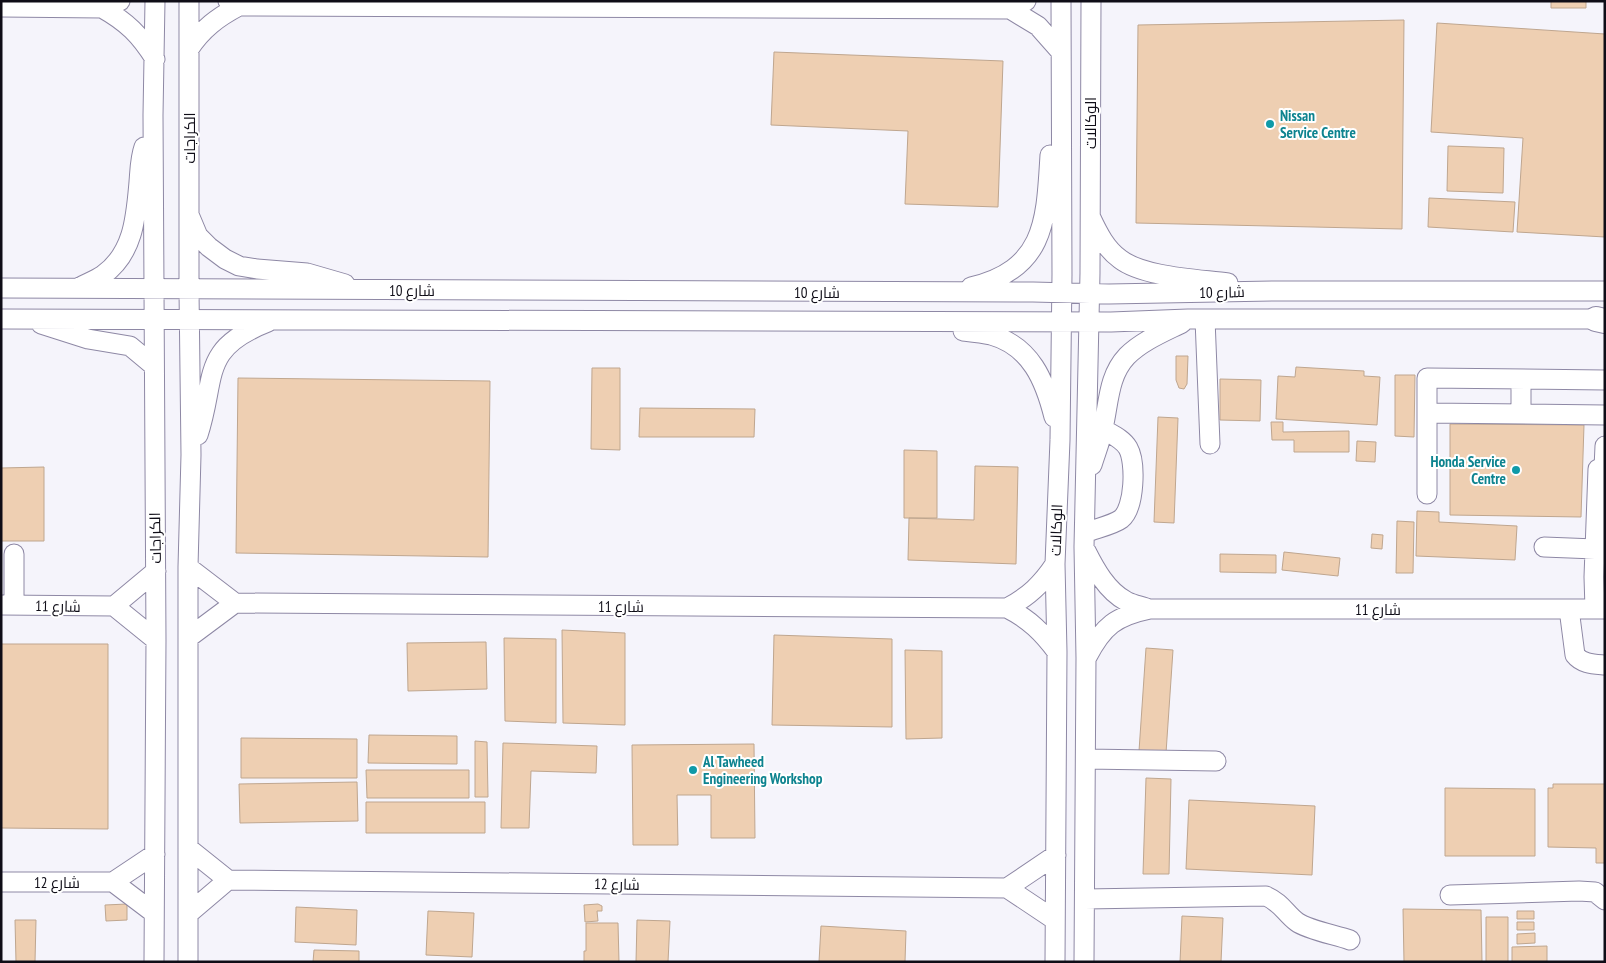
<svg xmlns="http://www.w3.org/2000/svg" width="1606" height="963" viewBox="0 0 1606 963" font-family="'PT Sans Narrow',Cairo,sans-serif">
	<style>
		.building { fill: #eecfb2; stroke: #bfa68f }
		.lines { fill: none; stroke-linecap: round; stroke-linejoin: round }
		.minor-casing { stroke: #8e88a5; stroke-width: 21 }
		.major-casing { stroke: #8e88a5; stroke-width: 26 }
		.minor { stroke: #fff; stroke-width: 19 }
		.major { stroke: #fff; stroke-width: 24 }
		.culture-dot { fill: #0f9aa8; stroke: #fff; stroke-width: 2 }
		.labels { text-anchor: middle; dominant-baseline: central; stroke-width: 4; stroke-linejoin: round; paint-order: stroke }
		.culture-label { font-size: 15px; font-weight: bold; fill: #0d838f; stroke: #fff; text-anchor: start }
		.street-label { font-size: 15px; fill: #0f0d17; stroke: #fff }
	</style>
	<rect width="100%" height="100%" fill="#f5f4fb"/>
	<path class="building" d="M1551 1H1586V8H1551Z
		M1404 20 1402 229 1136 223 1138 25Z
		M1437 23 1605 34V237L1517 232 1523 138 1431 132Z
		M774 52 1003 61 998 207 905 204 908 131 771 125Z
		M1448 146 1504 148 1503 193 1447 191Z
		M1429 198 1515 202 1513 232 1428 227Z
		M1176 356H1188L1187 384 1184 389 1179 388 1176 380Z
		M1296 367 1364 371V376L1380 377 1377 425 1276 419 1278 376 1295 377Z
		M592 368H620V450L591 449Z
		M1395 375H1415L1414 437 1395 436Z
		M238 378 490 381 488 557 236 553Z
		M1220 379 1261 380 1260 421 1220 420Z
		M640 408 755 409 754 437H639Z
		M1158 417 1178 418 1174 523 1154 522Z
		M1271 422H1283V432L1349 431V452H1294V440H1272Z
		M1450 424 1584 425 1581 517 1450 515Z
		M1357 441 1376 442 1375 462 1356 461Z
		M904 450 937 451V518H904Z
		M975 466 1018 467 1016 564 908 560 909 518 974 520Z
		M44 467V541H1V468Z
		M1417 511 1439 512V522L1517 526 1515 560 1416 556Z
		M1397 521 1414 522 1413 573H1396Z
		M1372 534 1383 535 1382 549 1371 548Z
		M1284 552 1340 558 1338 576 1282 570Z
		M1220 554 1276 555V573L1220 572Z
		M562 630 625 633V725L563 723Z
		M774 635 892 639V727L772 725Z
		M504 638 556 639V723L505 721Z
		M486 642 487 689 408 691 407 643Z
		M1 644H108V829L1 828Z
		M1146 648 1173 650 1166 753 1139 751Z
		M905 650 942 651V738L906 739Z
		M369 735 457 736V764L368 763Z
		M241 738 357 739V778H241Z
		M475 741 487 742 488 797H475Z
		M503 743 597 746 596 773 531 771 529 828H501Z
		M754 744 755 838H711V795H677L678 845H633L632 745Z
		M366 770H469V798H367Z
		M1146 778 1171 779 1169 874H1143Z
		M357 782 358 821 240 823 239 784Z
		M1553 784H1605V863H1596V848L1548 847V788H1553Z
		M1445 788 1535 789V856H1445Z
		M1189 800 1315 806 1312 875 1186 869Z
		M366 802H485V833H366Z
		M127 904V920L106 921 105 905Z
		M598 904 602 906V911H597L598 921 585 922 584 905Z
		M296 907 357 910 356 945 295 942Z
		M1403 909 1481 910 1482 962H1404Z
		M428 911 474 913 472 957 426 955Z
		M1517 911H1534V919H1517Z
		M1182 916 1223 918 1221 962H1180Z
		M1486 917H1508V962H1486Z
		M15 920H36L35 962H16Z
		M637 920 670 921 668 962H636Z
		M1517 922H1534V930H1517Z
		M586 923H618L619 962H584V951H586Z
		M821 926 906 931 905 962H819Z
		M1535 933V943L1517 944V934Z
		M1547 946V962H1512V947Z
		M314 950 359 951V962H313Z"/>
	<g class="lines">
		<g class="minor-casing">
			<path id="minor" d="M228 1 239 6 1010 9 1026 1
				M1 7 102 8 120 1
				M102 8C127 22 140 35 155 59
				M1010 9 1038 26 1061 52
				M189 49C202 29 218 17 239 6
				M190 217 198 236 209 247 225 259 239 266 257 269 307 273 345 284
				M1091 218C1098 233 1106 249 1120 259 1143 277 1198 279 1228 283
				M80 287C87 283 96 280 103 275 134 253 136 216 139 182 140 170 140 158 144 147
				M971 287C1046 269 1046 220 1050 155
				M1 288 1033 292 1109 294 1273 291H1605
				M1 319 1111 322 1188 319H1605
				M1205 319 1210 444
				M41 324 88 339 130 346 154 366
				M963 331C972 332 982 333 991 335 1031 346 1045 381 1054 417
				M1521 379V414
				M1605 380 1427 378V413L1605 415
				M198 435C217 377 199 349 268 322
				M1092 465C1096 452 1101 440 1103 428 1109 403 1108 376 1127 356 1142 341 1164 332 1182 323
				M1604 468 1605 446
				M1427 494V413
				M1085 533C1094 529 1113 525 1121 519 1135 508 1136 462 1128 448 1123 439 1111 434 1103 429
				M1544 547 1595 549
				M1086 551C1095 569 1107 591 1126 601 1133 605 1142 606 1149 609
				M14 554V605
				M188 567 235 603
				M1 605 114 606 156 640
				M114 606 156 571
				M1007 608C1028 597 1042 584 1055 564
				M1569 609 1575 655C1582 664 1594 664 1605 665
				M1595 609 1594 577 1598 469
				M188 638 235 603 1007 608C1029 619 1043 633 1057 652
				M1087 657C1103 626 1116 616 1150 609H1605
				M1086 759 1216 761
				M188 848 228 880 1007 888 1055 920
				M1 882H113L155 854
				M113 882 154 913
				M1007 888 1056 855
				M1450 895 1579 891 1595 892 1605 900
				M1085 899 1266 896C1282 903 1285 913 1297 922 1308 930 1336 935 1350 940
				M188 914 228 880
				M154 962 156 640 153 115 155 1
				M188 962V567L191 455 189 290V1
				M1055 962 1057 652 1055 564 1060 440 1062 274 1061 1
				M1084 962 1086 658 1084 547 1090 273 1091 1"/>
		</g>
		<g class="major-casing">
			<path id="major" d="M1596 319 1605 321"/>
		</g>
		<use href="#minor" class="minor"/>
		<use href="#major" class="major"/>
	</g>
	<g class="culture-dot">
		<circle cx="1270" cy="124" r="5"/>
		<circle cx="1516" cy="470" r="5"/>
		<circle cx="693" cy="770" r="5"/>
	</g>
	<g class="labels">
		<g class="culture-label">
			<text x="1280" y="115">Nissan<tspan x="1280" dy="17">Service Centre</tspan></text>
			<text x="1506" y="461" text-anchor="end">Honda Service<tspan x="1506" dy="17">Centre</tspan></text>
			<text x="703" y="761">Al Tawheed<tspan x="703" dy="17">Engineering Workshop</tspan></text>
		</g>
		<g class="street-label">
			<text transform="translate(1090 123) rotate(-90)">الوكالات</text>
			<text transform="translate(189 138) rotate(-90)">الكراجات</text>
			<text x="412" y="290">شارع 10</text>
			<text x="817" y="292">شارع 10</text>
			<text transform="translate(1222 292) rotate(-1)">شارع 10</text>
			<text transform="translate(1056 530) rotate(-88)">الوكالات</text>
			<text transform="translate(155 538) rotate(-91)">الكراجات</text>
			<text transform="translate(58 606) rotate(1)">شارع 11</text>
			<text x="621" y="606">شارع 11</text>
			<text x="1378" y="609">شارع 11</text>
			<text x="57" y="882">شارع 12</text>
			<text transform="translate(617 884) rotate(1)">شارع 12</text>
		</g>
	</g>
	<rect width="1606" height="963" fill="none" stroke="#0f0d17" stroke-width="5"/>
</svg>
